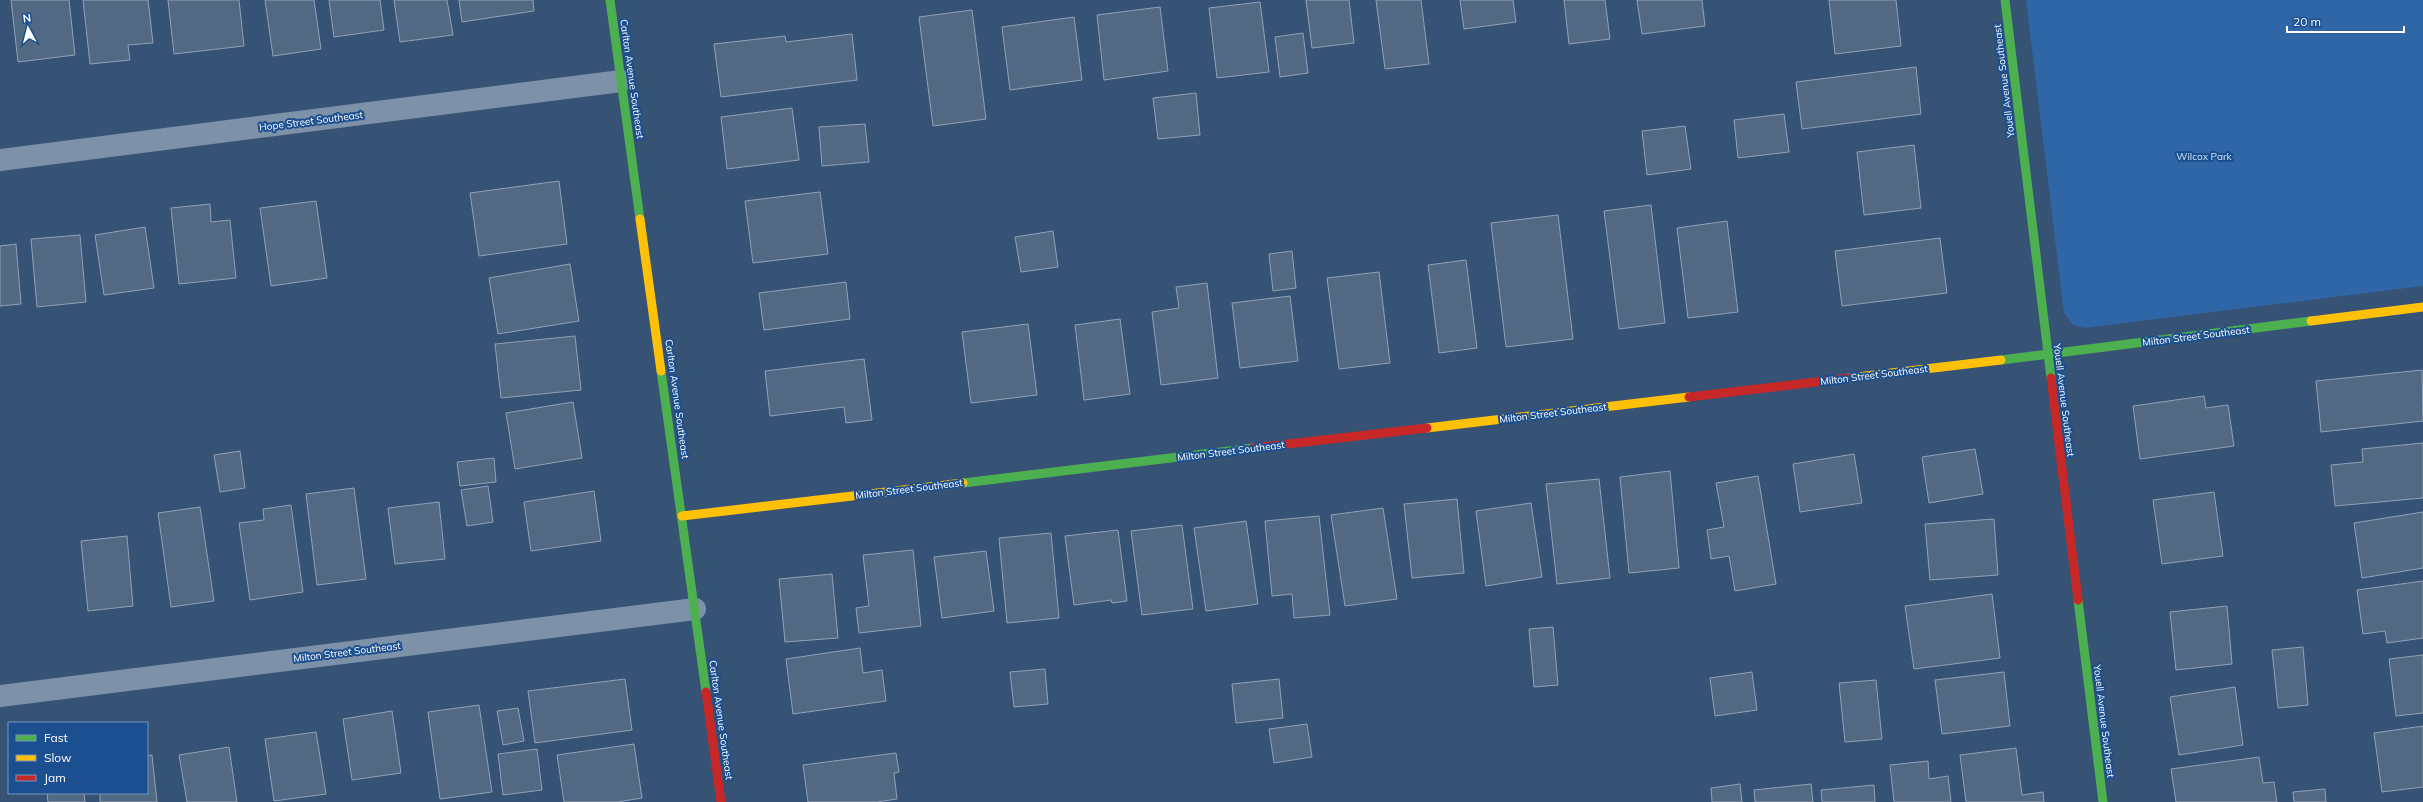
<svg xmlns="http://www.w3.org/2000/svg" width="2423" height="802" viewBox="0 0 2423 802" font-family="Mulish,sans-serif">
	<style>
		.green { fill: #2f66a5 }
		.building { fill: #526984; stroke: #92a2b6 }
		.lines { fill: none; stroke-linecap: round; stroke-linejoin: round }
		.street { stroke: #7d92a8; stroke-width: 22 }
		.fast { stroke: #4caf50; stroke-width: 9 }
		.slow { stroke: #ffc107; stroke-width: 9 }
		.jam { stroke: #c62828; stroke-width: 9 }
		.labels { text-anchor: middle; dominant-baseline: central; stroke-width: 4; stroke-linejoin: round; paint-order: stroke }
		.street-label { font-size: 10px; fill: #fff; stroke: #1b4f8f }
		.park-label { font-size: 10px; fill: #cfe3fa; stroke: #1b4f8f }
	</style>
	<rect width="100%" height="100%" fill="#365274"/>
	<path class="green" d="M2026 0H2423V286L2085 328 2073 325 2064 313Z"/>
	<path class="building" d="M11 0H69L75 55 18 62Z
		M83 0H148L153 43 128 45 130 60 90 64Z
		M168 0H239L244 46 174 54Z
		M265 0H314L321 49 273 56Z
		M329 0H380L384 30 334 37Z
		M394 0H447L453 35 400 42Z
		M459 0H533L534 11 462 22Z
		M1306 0H1349L1354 43 1312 48Z
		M1376 0H1421L1429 64 1385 69Z
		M1460 0H1513L1516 22 1464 29Z
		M1564 0H1605L1610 39 1569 44Z
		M1637 0H1702L1705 26 1642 34Z
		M1829 0H1896L1901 46 1835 54Z
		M1260 2 1269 72 1217 78 1209 8Z
		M1160 7 1168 71 1104 80 1097 15Z
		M972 10 986 119 933 126 919 17Z
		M1074 17 1082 80 1010 90 1002 27Z
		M1303 33 1308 73 1280 77 1275 37Z
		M852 34 857 80 721 97 714 44 785 36 786 42Z
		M1916 67 1921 114 1802 129 1796 82Z
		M1196 93 1200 135 1158 139 1153 98Z
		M792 108 799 160 727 169 721 117Z
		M1784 114 1789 152 1738 158 1734 120Z
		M865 124 869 162 822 166 819 127Z
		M1685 126 1691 169 1647 175 1642 131Z
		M1914 145 1921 208 1864 215 1857 152Z
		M559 181 567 244 479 256 470 193Z
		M820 192 828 254 753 263 745 201Z
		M316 201 327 278 271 286 260 208Z
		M210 204 211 222 230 220 236 278 179 284 171 208Z
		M1651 205 1665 323 1619 329 1604 211Z
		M1558 215 1573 339 1506 347 1491 223Z
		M1727 221 1738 312 1688 318 1677 228Z
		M145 227 154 288 104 295 95 235Z
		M1053 231 1058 267 1021 272 1015 237Z
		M80 235 86 302 37 307 31 239Z
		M1940 238 1947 293 1842 306 1835 251Z
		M16 244 21 304 0 306V246Z
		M1292 251 1296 288 1273 291 1269 254Z
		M1466 260 1477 348 1439 353 1428 265Z
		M570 264 579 321 498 334 489 278Z
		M1379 272 1390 363 1339 369 1327 278Z
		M846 282 850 319 764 330 759 293Z
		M1207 283 1218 378 1161 385 1152 312 1179 308 1176 287Z
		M1290 296 1298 361 1240 368 1232 303Z
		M1120 319 1130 394 1084 400 1075 325Z
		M1028 324 1037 395 971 403 962 332Z
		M575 336 581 390 501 398 495 344Z
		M864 359 872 420 846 423 844 407 770 416 765 371Z
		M2422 370 2423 421 2321 432 2316 381Z
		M2204 396 2206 408 2228 405 2234 446 2140 459 2133 406Z
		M573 402 582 458 515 469 506 413Z
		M2423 443V498L2335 506 2331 465 2363 462 2362 449Z
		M1975 449 1983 494 1929 503 1922 457Z
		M240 451 245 488 220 492 214 455Z
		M1854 454 1862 503 1800 512 1793 464Z
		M494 458 496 482 460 486 457 462Z
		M1670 471 1679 568 1629 573 1620 477Z
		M1758 476 1776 584 1735 591 1729 556 1711 559 1707 530 1724 527 1716 483Z
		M1599 479 1610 578 1557 584 1546 484Z
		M488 486 493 522 467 526 461 490Z
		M354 488 366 579 317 585 306 494Z
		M594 491 601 541 531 551 524 502Z
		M2214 492 2223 556 2162 564 2153 500Z
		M1457 499 1464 573 1412 578 1404 504Z
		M439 502 445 559 395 564 388 508Z
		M1531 503 1542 577 1486 586 1476 511Z
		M291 505 303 592 250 600 239 523 264 520 263 509Z
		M200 507 214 601 171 607 158 513Z
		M1383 508 1397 599 1345 606 1331 515Z
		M2423 512V568L2362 578 2354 523Z
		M1319 516 1330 615 1294 618 1292 594 1272 596 1265 521Z
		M1994 519 1998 575 1930 580 1925 524Z
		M1246 521 1258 604 1206 611 1194 528Z
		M1182 525 1193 609 1142 615 1131 531Z
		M1118 530 1127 601 1112 603 1111 600 1074 605 1065 536Z
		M1051 533 1059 618 1007 623 999 538Z
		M127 536 133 606 88 611 81 541Z
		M913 550 921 626 859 633 856 608 869 606 863 555Z
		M986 551 994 611 942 618 934 557Z
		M832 574 838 638 785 642 779 579Z
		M2423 581V638L2387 643 2385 631 2363 634 2357 590Z
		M1992 594 2000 658 1914 669 1905 606Z
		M2227 606 2232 664 2176 670 2170 612Z
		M1553 627 1558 685 1534 687 1529 629Z
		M2303 647 2308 705 2278 708 2272 650Z
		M860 648 863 673 882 670 886 701 793 714 786 659Z
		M2423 655V713L2396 716 2389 659Z
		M1045 669 1048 704 1014 707 1010 672Z
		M1752 672 1757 710 1715 716 1710 678Z
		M2004 672 2010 726 1942 734 1935 680Z
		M625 679 632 730 535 743 528 691Z
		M1279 679 1283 718 1236 723 1232 684Z
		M1876 680 1882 739 1845 742 1839 683Z
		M2235 687 2243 745 2179 755 2170 697Z
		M479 705 492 792 440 799 428 712Z
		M518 708 524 741 503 745 497 711Z
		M392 711 401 773 352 780 343 719Z
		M1307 724 1312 757 1274 763 1269 729Z
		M2423 726V787L2382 792 2374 733Z
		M316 732 326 794 274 801 265 739Z
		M634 744 642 798 617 802H564L557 755Z
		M229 747 237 802H187L179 755Z
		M2016 748 2022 795 2043 792 2044 802H1966L1960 755Z
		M537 749 542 790 503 795 498 754Z
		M896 753 899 772 894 773 897 799 877 802H808L803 765Z
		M152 755 157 802H100V793H147V756Z
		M2259 757 2263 783 2274 782 2277 802H2176L2171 769Z
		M1928 761 1929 779 1948 776 1951 802H1894L1890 765Z
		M1740 784 1742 802H1712L1711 788Z
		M1811 784 1813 802H1755L1754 790Z
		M1874 785 1875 802H1822L1821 790Z
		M2325 789 2326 802H2294L2293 792Z
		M47 793H84L85 802H48Z"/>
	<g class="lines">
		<path class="street" d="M0 160 621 81
			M0 696 695 609"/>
		<path class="fast" d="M610 0 640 219
			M2005 0 2051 378
			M2001 360 2311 321
			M661 371 706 692
			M963 483 1253 448
			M2078 600 2103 802"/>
		<path class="slow" d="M640 219 661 371
			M2311 321 2423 307
			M1849 378 2001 360
			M1427 428 1689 397
			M682 516 963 483"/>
		<path class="jam" d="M2051 378 2078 600
			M1689 397 1849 378
			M1253 448 1427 428
			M706 692 721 802"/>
	</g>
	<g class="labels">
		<g class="street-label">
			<text transform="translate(632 79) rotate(82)">Carlton Avenue Southeast</text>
			<text transform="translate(2004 81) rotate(-97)">Youell Avenue Southeast</text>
			<text transform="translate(311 121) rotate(-7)">Hope Street Southeast</text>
			<text transform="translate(2196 336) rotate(-7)">Milton Street Southeast</text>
			<text transform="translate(1874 375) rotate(-7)">Milton Street Southeast</text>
			<text transform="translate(677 399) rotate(82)">Carlton Avenue Southeast</text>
			<text transform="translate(2064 400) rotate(83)">Youell Avenue Southeast</text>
			<text transform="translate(1553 413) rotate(-7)">Milton Street Southeast</text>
			<text transform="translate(1231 451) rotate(-7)">Milton Street Southeast</text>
			<text transform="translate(909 489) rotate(-7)">Milton Street Southeast</text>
			<text transform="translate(347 652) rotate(-7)">Milton Street Southeast</text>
			<text transform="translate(721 720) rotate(82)">Carlton Avenue Southeast</text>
			<text transform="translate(2104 721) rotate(83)">Youell Avenue Southeast</text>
		</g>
		<g class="park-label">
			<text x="2204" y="156">Wilcox Park</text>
		</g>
	</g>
	<rect x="8" y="722" width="140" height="72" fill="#1b4f8f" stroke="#7695bc"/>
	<rect x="16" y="735" width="20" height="6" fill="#4caf50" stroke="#7695bc"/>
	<text x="44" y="742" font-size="12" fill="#ffffff">Fast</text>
	<rect x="16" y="755" width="20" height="6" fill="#ffc107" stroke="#7695bc"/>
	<text x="44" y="762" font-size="12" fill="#ffffff">Slow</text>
	<rect x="16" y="775" width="20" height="6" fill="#c62828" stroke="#7695bc"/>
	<text x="44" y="782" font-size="12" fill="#ffffff">Jam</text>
	<g transform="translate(28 28) rotate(353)" stroke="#1b4f8f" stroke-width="3" paint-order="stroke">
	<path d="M0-3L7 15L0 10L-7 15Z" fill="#ffffff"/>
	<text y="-6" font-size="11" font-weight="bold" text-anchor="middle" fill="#ffffff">N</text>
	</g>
	<path d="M2287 26v6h117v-6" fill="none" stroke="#ffffff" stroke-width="2"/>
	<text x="2293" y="26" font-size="12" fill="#ffffff" stroke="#1b4f8f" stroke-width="3" paint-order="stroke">20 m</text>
</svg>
